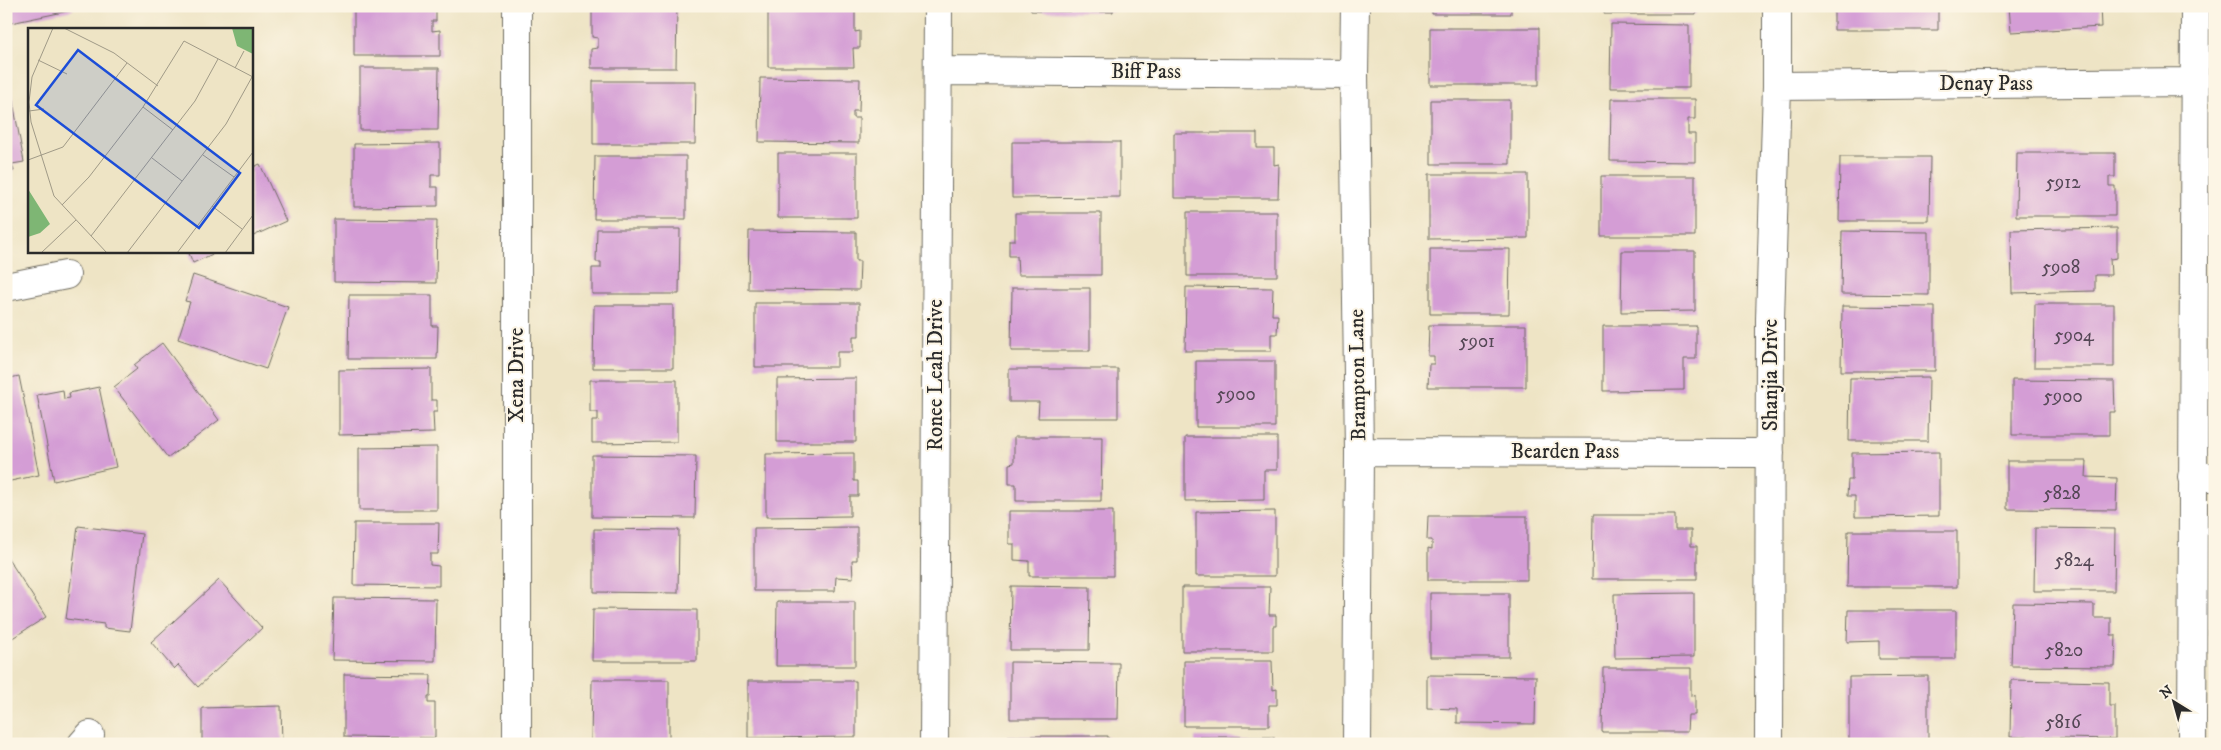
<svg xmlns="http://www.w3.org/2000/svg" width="2221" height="750" viewBox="0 0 2221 750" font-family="'IM FELL DW Pica',serif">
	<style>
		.building { fill: #d49dd5 }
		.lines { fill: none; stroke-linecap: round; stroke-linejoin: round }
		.minor-casing { stroke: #6f6c61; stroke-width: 30 }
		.minor { stroke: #fff; stroke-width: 28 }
		.labels { text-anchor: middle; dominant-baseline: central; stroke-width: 4; stroke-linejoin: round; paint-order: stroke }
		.number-label { font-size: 19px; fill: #554856 }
		.street-label { font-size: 21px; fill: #2b2b2b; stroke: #fcf5e5 }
		.inset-road { fill: none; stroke: #a09a87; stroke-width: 1 }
		.view { fill: #1d4ed8; fill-opacity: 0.15; stroke: #1d4ed8; stroke-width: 2.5 }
		.inset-edge { fill: none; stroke: #2b2b2b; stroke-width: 2.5 }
	</style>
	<rect width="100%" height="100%" fill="#fcf5e5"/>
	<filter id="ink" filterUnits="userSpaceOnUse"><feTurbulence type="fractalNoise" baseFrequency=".02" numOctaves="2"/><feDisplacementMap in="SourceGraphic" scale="10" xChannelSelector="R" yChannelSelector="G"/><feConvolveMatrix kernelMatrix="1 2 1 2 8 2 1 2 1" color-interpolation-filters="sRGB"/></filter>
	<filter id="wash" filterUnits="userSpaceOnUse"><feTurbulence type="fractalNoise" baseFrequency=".0096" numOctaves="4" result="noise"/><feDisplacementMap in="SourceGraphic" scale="20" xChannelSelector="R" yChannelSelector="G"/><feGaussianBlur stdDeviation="1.12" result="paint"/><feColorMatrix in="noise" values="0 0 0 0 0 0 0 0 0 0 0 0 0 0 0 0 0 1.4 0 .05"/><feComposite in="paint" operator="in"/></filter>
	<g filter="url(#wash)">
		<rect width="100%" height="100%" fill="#eee4c5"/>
		<g id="blocks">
			<path class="building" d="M7 6H72L73 10 11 23Z
				M354 6H436V21H432V31L440 30V56H354Z
				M592 6H677L676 68H591V49L598 48V38L592 37Z
				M768 6H855V32L860 31V48H853L854 67H768Z
				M1030 6H1113V12L1031 11Z
				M1183 6H1266V10H1183Z
				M1432 6H1511V14H1432Z
				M1605 6H1696V14H1604Z
				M1834 6H1938V30H1834Z
				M2009 6H2100L2101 27 2011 32Z
				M1611 24 1689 25V88H1610Z
				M1430 28H1539V85H1430Z
				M360 68H439L438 130H360Z
				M760 78 860 79 859 111H853V118H859V143L759 142Z
				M6 80H9L24 162 12 164 14 171 6 172Z
				M593 81H696L695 144H593Z
				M1611 99H1695V119H1688V134H1695V162L1610 161Z
				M1431 100H1510V164H1431Z
				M1174 133H1257V148H1274V165L1279 164 1278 198H1174Z
				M1012 142H1120V197L1012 198Z
				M440 143V175H431V187H438V206L354 207V144Z
				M778 153H857V218H778Z
				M2017 153H2115V177H2109V186H2115V216H2016Z
				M595 156H686V219H594Z
				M1840 157H1930L1929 221H1839Z
				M260 164 286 221 251 237V168Z
				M1429 174H1528V238L1429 239Z
				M1601 176H1695V236H1601Z
				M1187 212H1277V276H1187Z
				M1015 213H1101V275H1018L1017 256H1009V240H1015Z
				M334 219 437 220 436 283 334 282Z
				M2117 228V258L2110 259 2111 275H2095V291L2012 293 2011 230Z
				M597 229H680L679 294H592V268H601V262H596Z
				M749 231 856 232V261H860L859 290 748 289Z
				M1842 231 1929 232V295L1841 294Z
				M1430 249H1510L1509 314H1430Z
				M188 251H219L193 263Z
				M1622 251H1695V311L1621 312Z
				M193 275 288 307 266 369 178 339 190 302 185 301Z
				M1186 287 1273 288 1272 315H1278L1277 334H1271V351H1185Z
				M1012 288H1090V351H1011Z
				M349 295H432V326H438L437 359H348Z
				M755 303H859V336H853V352H837V367H755Z
				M2035 304H2114V367H2034Z
				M594 305H673V368H593Z
				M1842 306 1935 307V371H1841Z
				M1429 325H1526V387H1428L1429 364H1434V356H1428Z
				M1603 326H1696V359H1684V390L1603 391Z
				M162 343 219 420 168 458 114 387 137 369 134 365Z
				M1196 361H1275V427H1196Z
				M431 369V400H437V412H433L434 433 339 435V370Z
				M1009 369H1118V418H1038L1039 402H1009Z
				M19 376 39 475 6 482V379Z
				M1929 377 1928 441H1849L1850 378Z
				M856 378V442H777V379Z
				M590 380H677V442L592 443V421H598V412H590Z
				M2012 380 2114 381 2115 412H2109V435H2012Z
				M99 387 116 467 54 481 37 395 63 390 64 399 70 398 69 393Z
				M1014 437H1102L1101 501H1016V484H1009V464L1014 463Z
				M1185 437H1277V470H1264V500L1185 501Z
				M437 447V510H359V448Z
				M1939 452V516L1855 517V496H1847L1848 480H1852V453Z
				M854 453V481H858V496H850V516L766 517V454Z
				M592 455 696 456 695 518 592 517Z
				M2007 461H2087L2086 477 2117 478 2116 510 2007 509Z
				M1009 511H1113V576H1029V561L1014 560V544H1009Z
				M1275 511V576H1196V512Z
				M1593 515H1675V530H1691V546H1697V579H1592Z
				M1428 516H1527V580H1428V548L1432 549V540H1427Z
				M354 523H439L438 554H430V565L439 566V586L353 585Z
				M78 526 142 534 130 631 104 628V624L66 619Z
				M857 527V560H852L853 578 836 577 835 591H754V528Z
				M2035 528 2115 529 2114 591H2034Z
				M594 529 679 530 678 593 594 592Z
				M1848 531H1957V587H1847Z
				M6 555 46 617 6 642Z
				M219 580 262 628 198 687 178 665 174 669 151 642Z
				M1011 586 1090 587 1089 650H1010Z
				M1182 587H1270L1269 615H1276V626H1273V651H1182Z
				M1430 593H1509V657H1430Z
				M1694 593V657L1615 658 1614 594Z
				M334 598 436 599 435 661 332 660Z
				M777 602H855V666H776Z
				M2013 603 2094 604V618H2111V635H2116L2115 667 2011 666Z
				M593 609 697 610V661H592Z
				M1848 610H1956V659H1879V641L1847 642Z
				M1184 661H1272L1273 690 1277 689V705H1269V726H1184Z
				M1010 662 1119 663 1118 719H1010Z
				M1603 668H1691V696L1695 695V715H1688L1687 732H1602Z
				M344 674 431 675 430 697H428V703H435V738L344 737Z
				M1427 675 1536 676 1535 724 1457 723V709L1427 708Z
				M1928 676V741H1849V677Z
				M592 680H669V742H591Z
				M2011 680 2109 682V706H2115V739L2010 737Z
				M748 681H856V737L748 738Z
				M281 706 282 744H202V708Z
				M1008 736H1108V744H1008Z
				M1195 737H1274V744H1195Z"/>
		</g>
	</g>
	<g filter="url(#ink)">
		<use href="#blocks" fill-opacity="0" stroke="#6f6c61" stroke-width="1"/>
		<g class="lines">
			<g class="minor-casing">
				<path id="minor" d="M517 6V744
					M1355 6 1354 74 1359 452 1357 744
					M938 71 1354 74
					M1777 86 2194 82
					M6 287 66 275
					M1359 452 1770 453
					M2192 477H2215
					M82 744 90 735
					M934 744 938 6
					M1769 744 1770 319 1777 86V6
					M2192 744 2195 6"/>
			</g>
			<use href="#minor" class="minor"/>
		</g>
	</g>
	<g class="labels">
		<g class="number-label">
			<text x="2063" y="182">5912</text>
			<text x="2061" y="267">5908</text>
			<text x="2074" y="335">5904</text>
			<text x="1477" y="341">5901</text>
			<text x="1236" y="394">5900</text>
			<text x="2063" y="396">5900</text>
			<text x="2062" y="493">5828</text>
			<text x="2074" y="560">5824</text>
			<text x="2064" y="650">5820</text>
			<text x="2063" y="722">5816</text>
		</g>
		<g class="street-label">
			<text x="1146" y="72">Biff Pass</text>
			<text x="1986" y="84">Denay Pass</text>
			<text transform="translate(517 375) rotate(-90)">Xena Drive</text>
			<text transform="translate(936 375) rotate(-90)">Ronee Leah Drive</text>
			<text transform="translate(1358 375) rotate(-91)">Brampton Lane</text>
			<text transform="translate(1771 375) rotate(-90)">Shanjia Drive</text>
			<text x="1565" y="452">Bearden Pass</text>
		</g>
	</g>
	<g transform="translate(28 28)">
		<rect width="225" height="225" fill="#eee4c5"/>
		<path d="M204 0H225V26L209 18ZM0 161 22 196 12 205 0 209Z" fill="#7eb674"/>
		<path class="inset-road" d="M25 0 4 49 1 74 3 94 26 168 79 225M36 0 86 25 130 58M10 32 39 46M207 40 216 23M115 79 145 102M1 83 16 81M175 127 206 149M124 130 154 153M0 132 35 119 99 35M34 177 61 149 115 79 156 13 225 49M184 178 214 201M63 208 167 73 190 31M13 225 48 192M99 225 198 96 224 49M149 225 225 124M197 225 225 187"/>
		<path class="view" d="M50 22 212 145 171 200 8 77Z"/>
		<rect width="225" height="225" class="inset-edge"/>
	</g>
	<rect width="2221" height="750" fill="none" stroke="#fcf5e5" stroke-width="25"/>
	<g transform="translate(2174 702) rotate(323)" stroke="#fcf5e5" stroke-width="4" paint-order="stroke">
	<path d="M0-4L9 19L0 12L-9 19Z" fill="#2b2b2b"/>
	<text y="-8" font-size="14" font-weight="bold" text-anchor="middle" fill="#2b2b2b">N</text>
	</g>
</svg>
